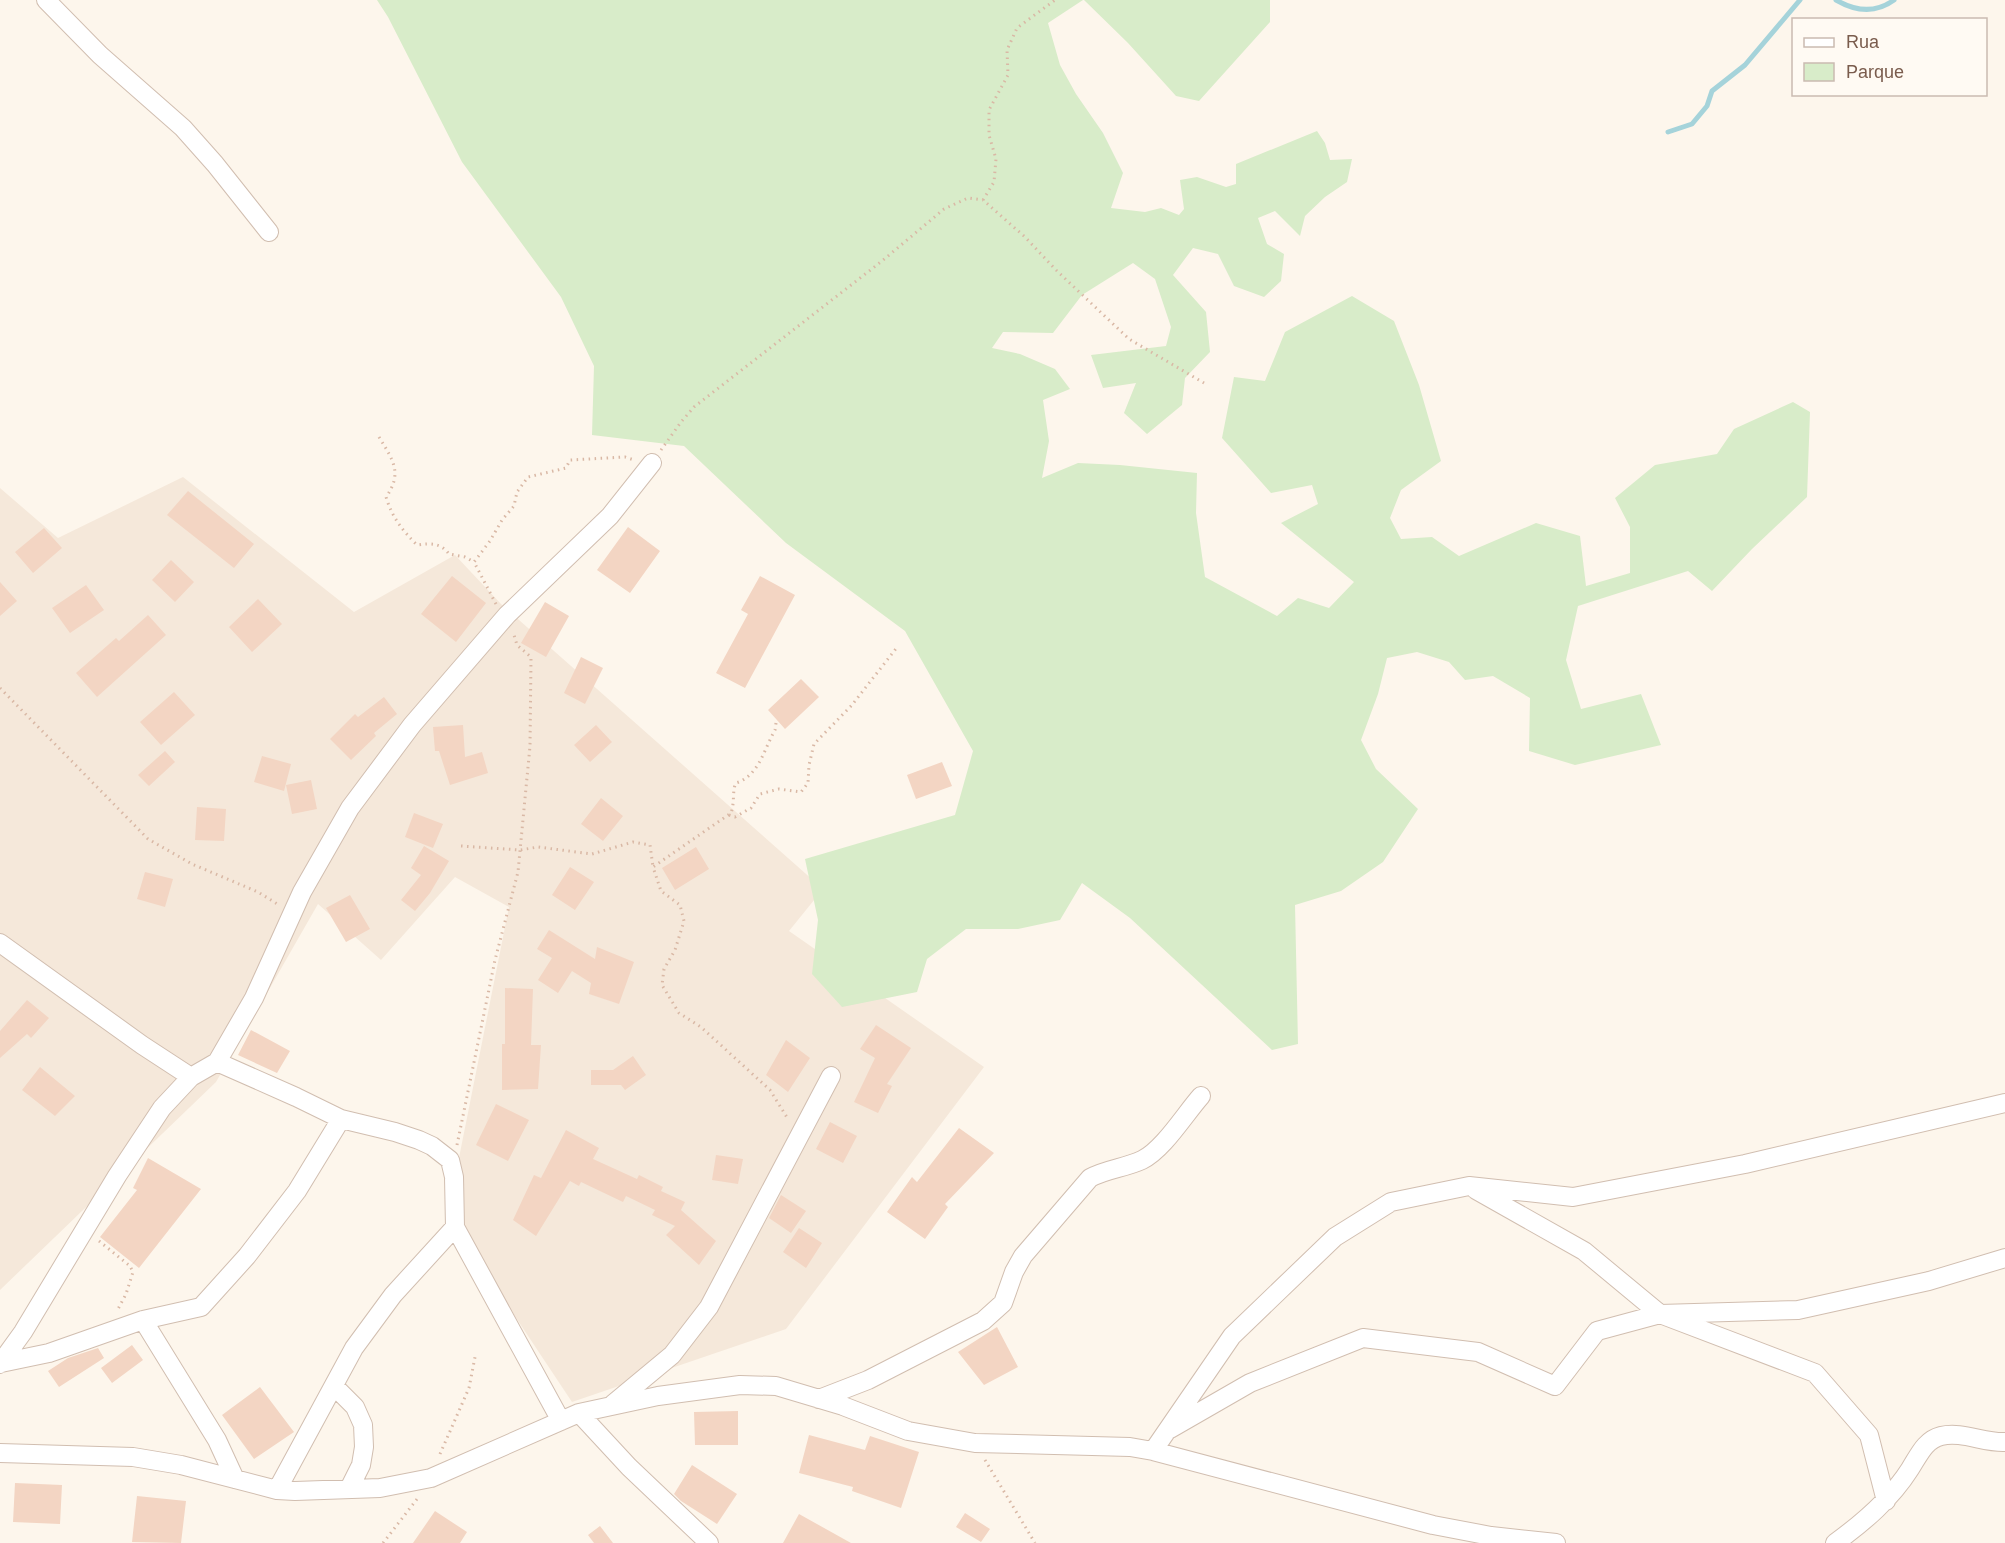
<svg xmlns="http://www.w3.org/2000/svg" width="2005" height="1543" viewBox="0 0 2005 1543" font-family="Arial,sans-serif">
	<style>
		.residential { fill: #f5e8da }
		.green { fill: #d8ecc9 }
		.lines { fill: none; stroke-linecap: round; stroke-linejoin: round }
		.stream { stroke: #a5d3da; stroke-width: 5 }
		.building { fill: #f3d5c3 }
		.minor-casing { stroke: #d1beb0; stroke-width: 20 }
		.path { stroke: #d9b8a5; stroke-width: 3; stroke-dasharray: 1.5 4.5; stroke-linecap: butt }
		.minor { stroke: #fff; stroke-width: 18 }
	</style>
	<rect width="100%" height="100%" fill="#fdf6ec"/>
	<path class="residential" d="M183 477 354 612 455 555 501 604 823 889 789 931 984 1067 786 1329 572 1402 465 1241 452 1193 509 907 455 877 381 960 318 904 216 1082 0 1290V488L58 538Z"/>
	<path class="green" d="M377 0H1083L1048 23 1060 65 1076 94 1103 133 1123 173 1111 208 1145 212 1161 208 1179 215 1184 209 1180 180 1197 177 1226 187 1236 184V164L1317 131 1325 143 1330 160 1352 159 1347 182 1325 197 1305 216 1300 236 1275 211 1258 218 1267 244 1284 254 1281 281 1264 297 1234 286 1218 254 1193 248 1173 275 1206 312 1210 352 1185 378 1182 405 1147 434 1124 413 1136 383 1103 388 1091 355 1166 346 1171 327 1155 279 1133 263 1082 295 1053 333 1003 332 992 348 1020 354 1055 369 1070 389 1043 400 1049 441 1042 478 1078 463 1120 465 1197 473 1196 513 1205 577 1277 616 1298 598 1329 608 1354 582 1281 523 1318 504 1312 485 1271 493 1222 438 1234 377 1265 381 1285 332 1352 296 1394 321 1419 385 1441 461 1401 490 1390 518 1401 539 1432 537 1459 556 1536 523 1580 536 1586 586 1630 573V527L1615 498 1655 465 1717 454 1734 429 1793 402 1810 412 1807 497 1752 549 1712 591 1688 571 1578 606 1566 660 1581 709 1641 694 1661 745 1575 765 1529 751 1530 698 1493 676 1465 680 1449 662 1417 652 1387 658 1378 694 1361 740 1376 769 1418 809 1383 862 1341 891 1295 905 1298 1044 1272 1050 1130 918 1082 883 1060 920 1018 929H966L927 959 917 992 842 1007 812 974 818 920 805 859 955 815 973 751 905 631 786 543 684 446 592 435 594 366 561 297 462 162 388 17Z
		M1084 0H1270V22L1199 101 1176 96 1128 43Z"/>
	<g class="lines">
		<path class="stream" d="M1836 0C1855 11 1875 14 1894 0
			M1668 132 1692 124 1707 106 1712 91 1745 65 1800 0"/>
	</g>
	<path class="building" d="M188 491 254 544 234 568 167 515Z
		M628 527 660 551 630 593 597 570Z
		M44 528 62 548 33 573 15 552Z
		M171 560 194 582 175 602 152 580Z
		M452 576 486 603 456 642 421 614Z
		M760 576 795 595 745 688 716 673 748 614 741 610Z
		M0 582 17 601 0 616Z
		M86 585 104 610 70 633 52 608Z
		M258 599 282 624 252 652 229 627Z
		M545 602 569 616 546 657 521 643Z
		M148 615 166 635 97 697 76 673 116 638 119 641Z
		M581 657 603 668 585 704 564 693Z
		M801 679 819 697 785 729 768 710Z
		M174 692 195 715 161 745 140 722Z
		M384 697 397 714 374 733 376 736 351 760 330 739 355 714 358 717Z
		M463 725 465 757 482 752 488 773 450 785 439 751H435L433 727Z
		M596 725 612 742 590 762 574 745Z
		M165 751 175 762 149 786 138 775Z
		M262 756 291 764 284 791 254 782Z
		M942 762 952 786 916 799 907 775Z
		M311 780 317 809 292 814 286 785Z
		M601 798 623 816 603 841 581 824Z
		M197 807 226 809 224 841 195 840Z
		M414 813 443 824 433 848 405 837Z
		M424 846 449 861 430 893 415 911 401 900 421 875 411 868Z
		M696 847 709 869 675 890 662 868Z
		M570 867 594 882 575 910 552 895Z
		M145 872 173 879 165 907 137 899Z
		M350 895 370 929 346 942 326 908Z
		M549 930 595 959 597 947 634 962 619 1004 589 994 591 983 572 971 558 993 538 980 552 958 537 949Z
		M505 988 533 989 531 1045H541L538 1089 502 1090V1044H505Z
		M27 1000 49 1018 31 1038 27 1034 0 1058V1031Z
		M876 1025 911 1048 887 1084 892 1086 878 1113 854 1102 875 1058 860 1049Z
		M251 1030 290 1051 277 1073 238 1055Z
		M786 1040 810 1058 788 1092 766 1075Z
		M633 1056 646 1075 625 1090 621 1085H591V1070H613Z
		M40 1067 75 1096 55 1116 22 1090Z
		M496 1104 529 1120 508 1161 476 1145Z
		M830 1122 857 1136 843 1163 816 1149Z
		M959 1128 994 1153 945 1204 948 1207 925 1239 887 1212 912 1177 917 1182Z
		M566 1130 599 1148 593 1159 637 1179 639 1175 663 1187 661 1191 685 1202 681 1210 716 1241 699 1265 666 1235 675 1226 652 1215 655 1210 626 1196 623 1202 581 1182 579 1186 570 1181 536 1236 513 1220 534 1175 541 1178Z
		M716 1155 743 1159 738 1184 712 1180Z
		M148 1158 201 1189 139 1268 100 1237 137 1190 133 1188Z
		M781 1195 806 1211 791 1233 769 1218Z
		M799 1228 822 1243 806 1268 783 1252Z
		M997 1327 1018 1367 984 1385 958 1352Z
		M132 1345 143 1360 112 1383 101 1368Z
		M98 1348 104 1358 59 1387 48 1371 68 1358Z
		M260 1387 294 1432 254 1459 222 1415Z
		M738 1411V1445H695L694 1412Z
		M809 1435 865 1450 870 1436 919 1452 901 1508 852 1491 853 1487 799 1473Z
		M692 1465 737 1494 717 1524 681 1501 674 1494Z
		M15 1483 62 1485 60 1524 13 1522Z
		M137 1496 186 1501 181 1543 132 1542Z
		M435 1511 467 1532 460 1543H413Z
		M965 1513 990 1529 981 1542 956 1527Z
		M799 1514 851 1543H783Z
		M600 1526 613 1543H594L588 1535Z"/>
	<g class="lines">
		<g class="minor-casing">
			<path id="minor" d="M46 0 100 55 183 128 215 164 269 232
				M0 943 142 1045 191 1077
				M217 1062 296 1097 341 1119 395 1132 419 1140 432 1146 450 1160 454 1177 455 1227 561 1421
				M1476 1190 1584 1251 1660 1314 1815 1373 1869 1435 1886 1501
				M143 1320 217 1440 235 1479
				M1 1363 49 1353 143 1320 201 1307 247 1256 297 1191 341 1119
				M0 1364 23 1332 117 1176 162 1108 191 1077 217 1062 254 998 302 892 350 808 412 725 507 615 610 516 652 463
				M334 1386 355 1407 363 1425 364 1447 361 1465 349 1489
				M819 1399 868 1380 983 1321 1003 1303 1014 1272 1023 1256 1090 1178C1106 1169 1125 1168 1142 1160 1163 1150 1185 1114 1201 1096
				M613 1404 672 1355 709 1307 831 1076
				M579 1413 629 1467 709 1543
				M1170 1429 1250 1383 1363 1338 1478 1352 1555 1386 1597 1331 1660 1314 1798 1310 1929 1281 2005 1258
				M1153 1451 1232 1336 1335 1237 1391 1202 1469 1186 1573 1197 1745 1164 2005 1103
				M0 1453 133 1457 181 1465 277 1490 295 1491 380 1488 431 1478 579 1413 658 1396 740 1385 776 1386 843 1406 908 1431 975 1443 1130 1447 1153 1451 1433 1525 1491 1536 1556 1543
				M277 1490 354 1348 393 1295 455 1227
				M1835 1543C1864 1522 1891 1499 1910 1469 1919 1455 1925 1440 1941 1436 1962 1431 1984 1443 2005 1442"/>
		</g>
		<path class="path" d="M983 200 994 182 996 159 989 135V110L1008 75 1007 50 1017 28 1055 0
			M379 437C393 460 403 473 386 497 392 517 402 530 417 545 431 543 441 543 449 554L465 557 474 562
			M661 450 681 422 694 407 882 261 944 209 968 198 983 200 1025 237 1056 270 1129 339 1204 383
			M496 604 474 562 490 541 502 520 514 506 517 492 528 477 566 468 570 460 625 457 634 460
			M0 688 148 839 192 864 258 892 279 905
			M776 723 775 730C764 749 759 776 736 783 732 790 735 802 731 813L653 867 661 891 680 905 684 921 675 950 664 969 662 985 679 1013 701 1027 770 1090 788 1119
			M729 815 735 817 751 808 760 794 779 789 801 792 808 783 809 765 814 744 852 705 898 646
			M461 846 520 850 538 847 592 854 633 842 650 845 653 867
			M457 1145 495 960 518 872 530 746 531 657 517 645 514 635
			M99 1241 130 1266 133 1272 126 1294 117 1311
			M440 1454 469 1388 475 1357
			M985 1460 1035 1543
			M383 1543 417 1499"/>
		<use href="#minor" class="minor"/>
	</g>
	<rect x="1792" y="18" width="195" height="78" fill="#fffaf3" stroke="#cabbb1" stroke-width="1.5"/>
	<rect x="1804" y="38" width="30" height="9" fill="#ffffff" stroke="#cabbb1" stroke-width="1.5"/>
	<text x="1846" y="48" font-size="18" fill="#7a5c4d">Rua</text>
	<rect x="1804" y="63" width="30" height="18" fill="#d8ecc9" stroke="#cabbb1" stroke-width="1.5"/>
	<text x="1846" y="78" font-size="18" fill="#7a5c4d">Parque</text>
</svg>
